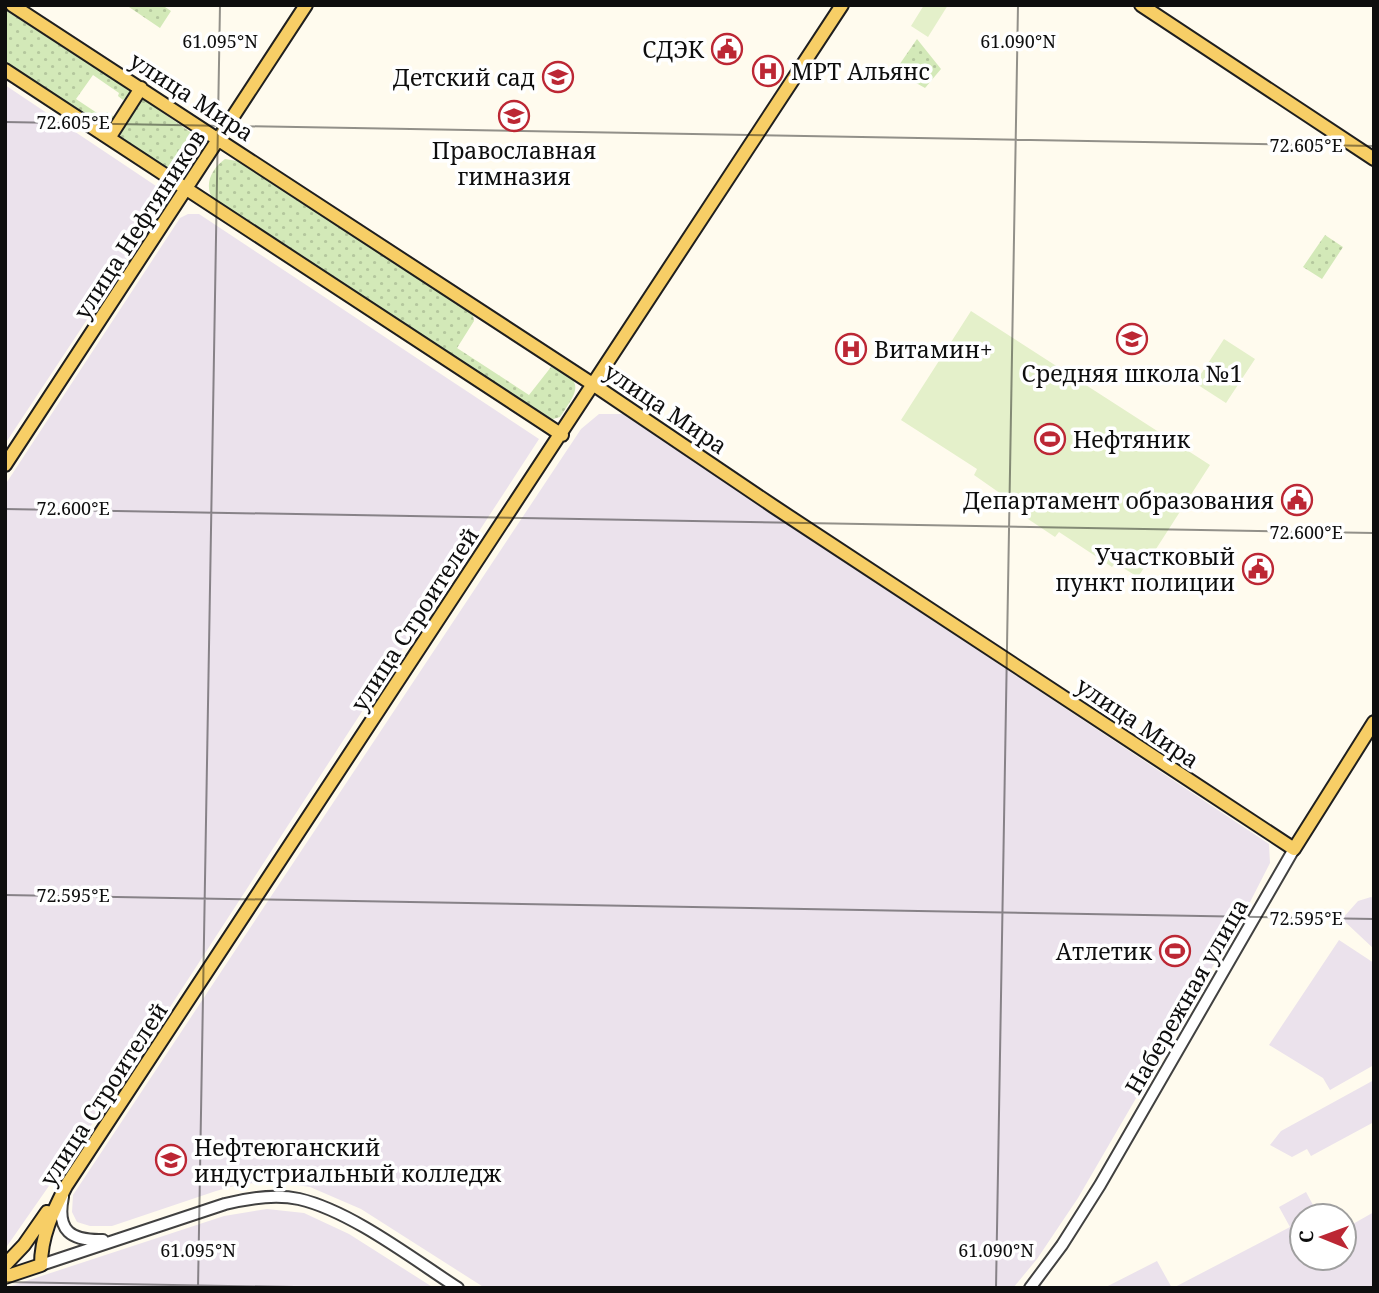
<svg xmlns="http://www.w3.org/2000/svg" width="1379" height="1293" viewBox="0 0 1379 1293" font-family="'Noto Serif',serif">
	<style>
		.industrial { fill: #ebe2ec }
		.grass { fill: url(#grass-dots) }
		.pitch { fill: #e4f0ca }
		.lines { fill: none; stroke-linecap: round; stroke-linejoin: round }
		.minor-casing { stroke: #414141; stroke-width: 14 }
		.major-casing { stroke: #1f1f1f; stroke-width: 16 }
		.minor { stroke: #fff; stroke-width: 10 }
		.major { stroke: #f7ce66; stroke-width: 12 }
		.ticks { fill: none; stroke: #0e0e0e; stroke-width: 2; stroke-opacity: 0.45 }
		.labels { text-anchor: middle; dominant-baseline: central; stroke-width: 7; stroke-linejoin: round; paint-order: stroke }
		.poi-label { font-size: 23px; fill: #0e0e0e; stroke: #fff; text-anchor: end }
		.street-label { font-size: 23px; fill: #0e0e0e; stroke: #fff }
		.ticks-label { font-size: 18px; text-anchor: middle; fill: #0e0e0e; stroke: #fff; stroke-width: 7; stroke-linejoin: round; paint-order: stroke }
	</style>
	<defs>
		<pattern id="grass-dots" width="8" height="8" patternUnits="userSpaceOnUse" patternTransform="scale(1.75)"><rect width="8" height="8" fill="#d3e9b8"/><path d="M2 2h.1M6 6h.1" fill="none" stroke="#b4c79d" stroke-width="1.8" stroke-linecap="round"/></pattern>
	</defs>
	<rect width="100%" height="100%" fill="#fffbee"/>
	<path class="industrial" d="M5 85 159 188 164 198 160 209 5 444Z
		M188 214H199L539 439 122 1081 5 1249V485L180 218Z
		M599 414H623L1269 844 1270 863 1249 904 1078 1198 1037 1259 1013 1288H485L361 1209 310 1187 269 1181 238 1185 216 1191 112 1226H90L77 1222 72 1212 73 1195 581 429Z
		M1371 897 1374 899V949L1342 919 1358 901Z
		M1339 940 1374 963V1065L1330 1090 1323 1078 1269 1045Z
		M1374 1080V1122L1311 1156 1307 1149 1292 1157 1270 1145 1281 1131Z
		M1306 1192 1319 1216H1302V1258H1344V1229L1374 1212V1288H1173L1290 1227 1279 1207Z
		M267 1209 304 1213 349 1234 434 1288H5L224 1216Z
		M1157 1261 1172 1288H1104Z"/>
	<path class="grass" d="M126 5H162L171 11 160 28Z
		M5 10 128 89 131 95 129 98 123 100 118 96 119 93 93 75 76 99 103 117 107 112 114 117 110 127 101 128 5 64Z
		M917 39 941 69 925 88 895 71Z
		M143 99 196 136C203 151 195 160 186 173L173 175 118 138Z
		M225 159 243 162 473 315 474 321 457 348 529 395 551 367C587 380 577 392 560 417L553 419 542 414 214 201C203 186 211 169 225 159Z
		M1325 235 1343 247 1322 279 1303 267Z"/>
	<path class="pitch" d="M924 5H948L928 37 911 26Z
		M971 311 1210 465 1138 577 1115 563 1112 567 1059 532 1055 537 1001 501 1004 496 974 475 977 469 901 420Z
		M1224 339 1255 359 1226 403 1195 383Z"/>
	<g class="lines">
		<g class="minor-casing">
			<path id="minor" d="M63 1197C56 1231 71 1241 103 1240
				M41 1265 225 1204C249 1198 275 1194 299 1199 351 1211 413 1259 458 1288
				M1030 1288 1062 1245 1100 1185 1294 849"/>
		</g>
		<g class="major-casing">
			<path id="major" d="M12 5 594 385 773 506 1294 849 1374 722
				M1141 5 1374 159
				M5 70 562 435
				M109 138 141 88
				M5 465 306 5
				M5 1265 24 1245 47 1212
				M5 1277 41 1265C41 1235 53 1212 66 1186L842 5"/>
		</g>
		<use href="#minor" class="minor"/>
		<use href="#major" class="major"/>
	</g>
	<path class="ticks" d="M5 122 1374 146M5 509 1374 533M5 895 1374 919M5 1282 349 1288M198 1288 220 5M996 1288 1018 5"/>
	<defs>
		<g id="civic-ring" transform="scale(1.575)"><circle r="9.5" fill="#fff" stroke="#bc2734" stroke-width="1.5"/><path d="M-.6-6.5H3V-4.5H.6V-3L4-1V1h2V6H-6V1h2V-1L-.6-3ZM-1.2 2.5V6h2.4V2.5Z" fill="#bc2734"/></g>
		<g id="hospital-ring" transform="scale(1.575)"><circle r="9.5" fill="#fff" stroke="#bc2734" stroke-width="1.5"/><path d="M-5-5h3v3.5h4V-5h3V5h-3V1.5h-4V5h-3Z" fill="#bc2734"/></g>
		<g id="school-ring" transform="scale(1.575)"><circle r="9.5" fill="#fff" stroke="#bc2734" stroke-width="1.5"/><path d="M0-5L7-2L0 1L-7-2ZM-4 1L0 2.5L4 1V4Q0 6-4 4Z" fill="#bc2734"/></g>
		<g id="stadium-ring" transform="scale(1.575)"><circle r="9.5" fill="#fff" stroke="#bc2734" stroke-width="1.5"/><path d="M0-5a6.5 5 0 1 0 0 10a6.5 5 0 1 0 0-10ZM-3.5-1.8h7v3.6h-7Z" fill="#bc2734"/></g>
		<g id="university-ring" transform="scale(1.575)"><circle r="9.5" fill="#fff" stroke="#bc2734" stroke-width="1.5"/><path d="M0-5L7-2L0 1L-7-2ZM-4 1L0 2.5L4 1V4Q0 6-4 4Z" fill="#bc2734"/></g>
	</defs>
	<g fill-rule="evenodd">
		<use href="#civic-ring" x="727" y="49"/>
		<use href="#hospital-ring" x="768" y="71"/>
		<use href="#school-ring" x="558" y="77"/>
		<use href="#school-ring" x="514" y="116"/>
		<use href="#school-ring" x="1132" y="339"/>
		<use href="#hospital-ring" x="851" y="349"/>
		<use href="#stadium-ring" x="1050" y="439"/>
		<use href="#civic-ring" x="1297" y="500"/>
		<use href="#civic-ring" x="1258" y="569"/>
		<use href="#stadium-ring" x="1175" y="951"/>
		<use href="#university-ring" x="171" y="1160"/>
	</g>
	<g class="labels">
		<g class="poi-label">
			<text x="704" y="49">СДЭК</text>
			<text x="791" y="71" text-anchor="start">МРТ Альянс</text>
			<text x="535" y="77">Детский сад</text>
			<text x="514" y="150" text-anchor="middle">Православная<tspan x="514" dy="26">гимназия</tspan></text>
			<text x="874" y="349" text-anchor="start">Витамин+</text>
			<text x="1132" y="373" text-anchor="middle">Средняя школа №1</text>
			<text x="1073" y="439" text-anchor="start">Нефтяник</text>
			<text x="1274" y="500">Департамент образования</text>
			<text x="1235" y="556">Участковый<tspan x="1235" dy="26">пункт полиции</tspan></text>
			<text x="1152" y="951">Атлетик</text>
			<text x="194" y="1147" text-anchor="start">Нефтеюганский<tspan x="194" dy="26">индустриальный колледж</tspan></text>
		</g>
		<g class="street-label">
			<text transform="translate(192 96) rotate(33)">улица Мира</text>
			<text transform="translate(139 224) rotate(-57)">улица Нефтяников</text>
			<text transform="translate(666 408) rotate(34)">улица Мира</text>
			<text transform="translate(414 619) rotate(-57)">улица Строителей</text>
			<text transform="translate(1138 722) rotate(34)">улица Мира</text>
			<text transform="translate(1186 996) rotate(-60)">Набережная улица</text>
			<text transform="translate(103 1094) rotate(-57)">улица Строителей</text>
		</g>
	</g>
	<g class="ticks-label">
		<text x="220" y="48">61.095°N</text>
		<text x="1018" y="48">61.090°N</text>
		<text x="73" y="129">72.605°E</text>
		<text x="1306" y="152">72.605°E</text>
		<text x="73" y="515">72.600°E</text>
		<text x="1306" y="539">72.600°E</text>
		<text x="73" y="902">72.595°E</text>
		<text x="1306" y="925">72.595°E</text>
		<text x="198" y="1257">61.095°N</text>
		<text x="996" y="1257">61.090°N</text>
	</g>
	<rect width="1379" height="1293" fill="none" stroke="#0e0e0e" stroke-width="14"/>
	<g transform="translate(1323 1237) rotate(271)"><circle r="33" fill="#ffffff" stroke="#9f9f9f" stroke-width="2"/>
	<path d="M0-5L12 26L0 18L-12 26Z" fill="#bc2734"/>
	<text y="-10" font-size="19" font-weight="bold" text-anchor="middle" fill="#0e0e0e">С</text>
	</g>
</svg>
